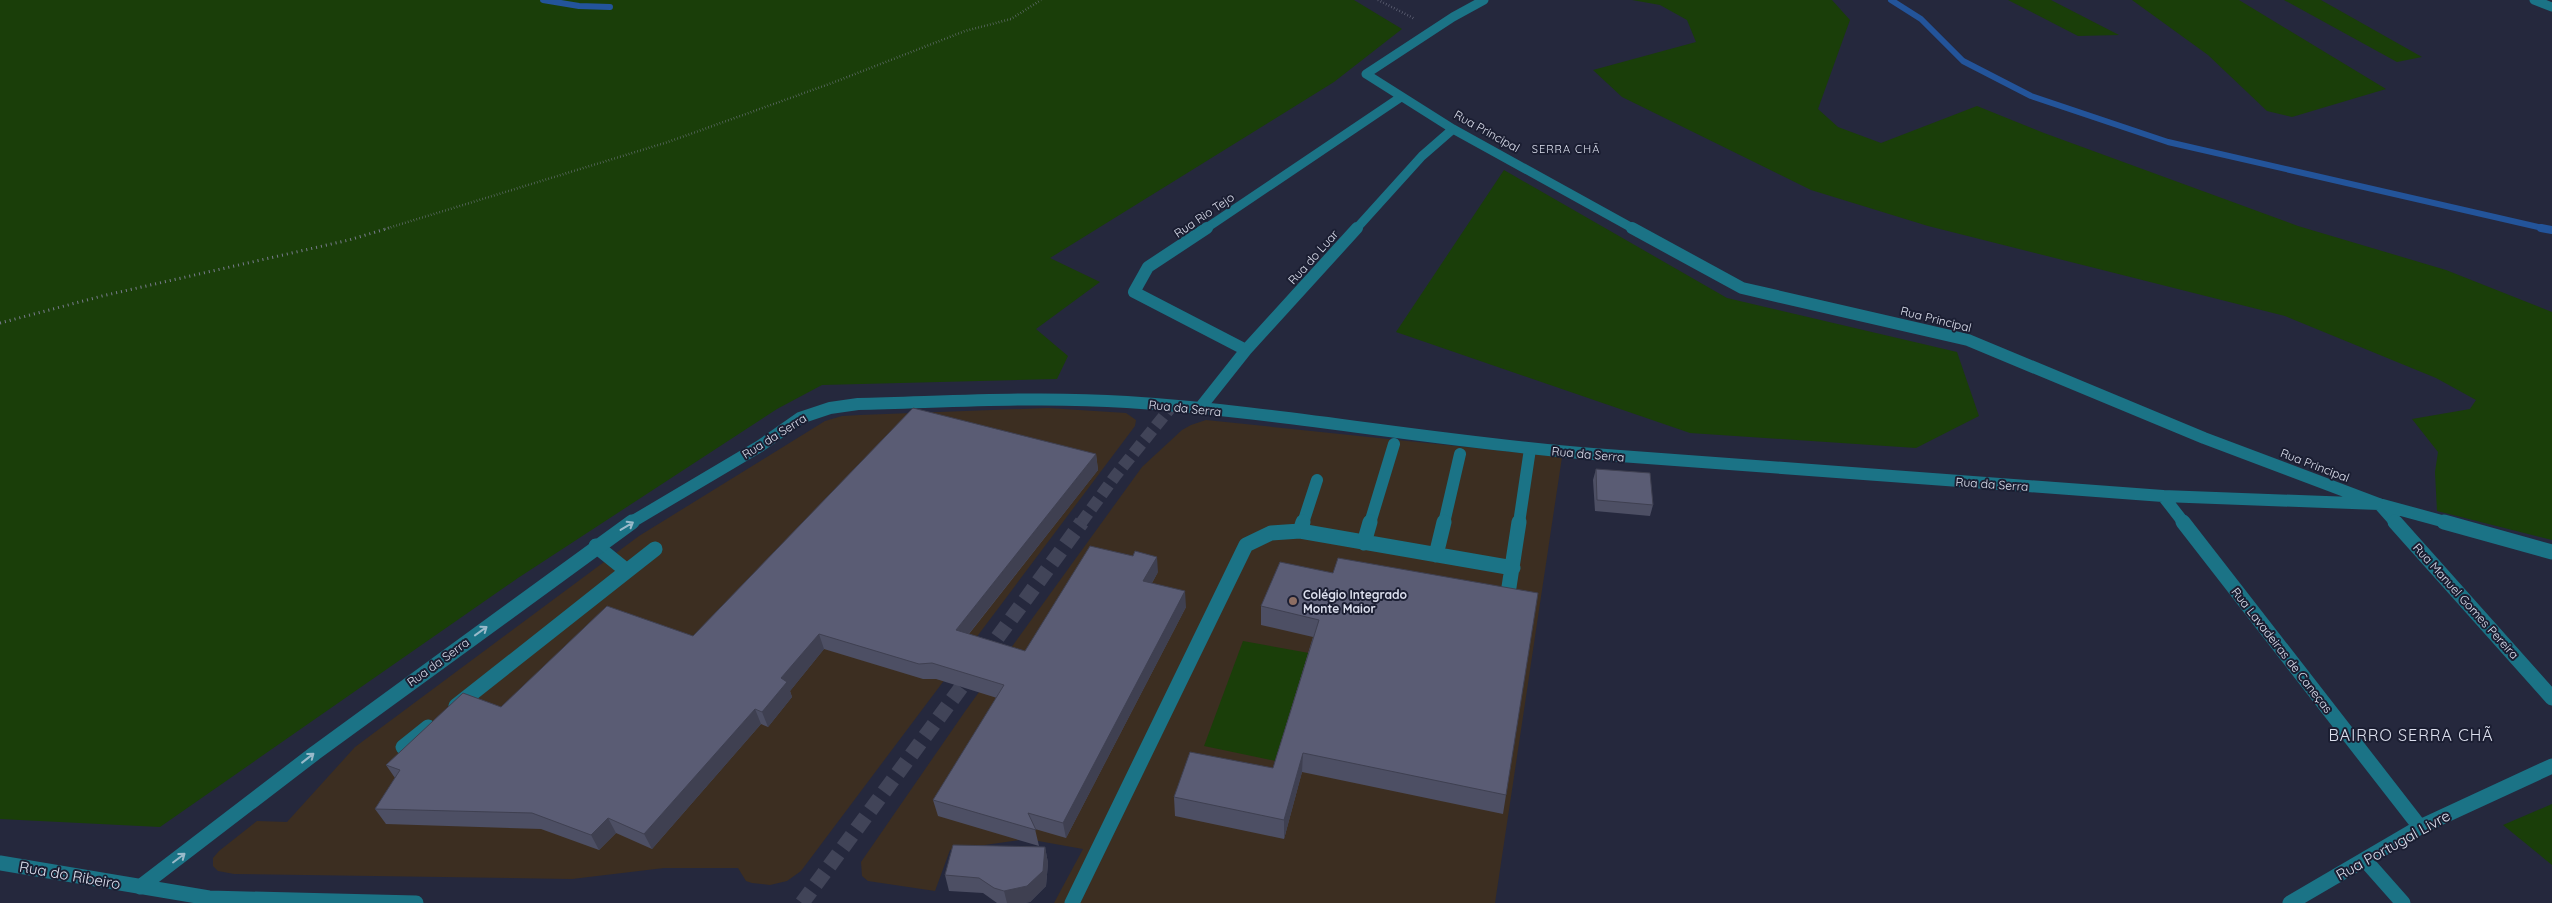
<svg xmlns="http://www.w3.org/2000/svg" width="2552" height="903" viewBox="0 0 2552 903" font-family="Quicksand,sans-serif">
	<style>
		.education { fill: #3c2e21 }
		.green { fill: #1a3e09 }
		.lines { fill: none; stroke-linecap: round; stroke-linejoin: round }
		.stream-far1 { stroke: #23549a; stroke-width: 6 }
		.stream { stroke: #23549a; stroke-width: 8 }
		.street-tunnel-far1 { stroke: #414458; stroke-width: 12; stroke-dasharray: 12 5.5; stroke-linecap: butt }
		.street-tunnel { stroke: #414458; stroke-width: 15; stroke-dasharray: 15 8; stroke-linecap: butt }
		.path-far1 { stroke: #797c8e; stroke-width: 2.5; stroke-dasharray: 0.5 2.5; stroke-linecap: butt }
		.path { stroke: #797c8e; stroke-width: 3; stroke-dasharray: 1 4; stroke-linecap: butt }
		.lane-far1 { stroke: #1b7386; stroke-width: 12 }
		.lane { stroke: #1b7386; stroke-width: 15 }
		.street-far2 { stroke: #1b7386; stroke-width: 9 }
		.street-far1 { stroke: #1b7386; stroke-width: 12 }
		.street { stroke: #1b7386; stroke-width: 15 }
		.wall { fill: #4d4f64 }
		.shaded-wall { fill: #3f4051 }
		.building { fill: #5a5c74; stroke: #3f4051 }
		.oneway { stroke: #99baca }
		.education-dot { fill: #8d6e63; stroke: #1b1e32; stroke-width: 2 }
		.labels { text-anchor: middle; dominant-baseline: central; stroke-width: 4; stroke-linejoin: round; paint-order: stroke }
		.far-neighbourhood-label { font-size: 11px; letter-spacing: 1px; fill: #dde0ee; stroke: #1b1e32 }
		.street-label { font-size: 12px; fill: #dde0ee; stroke: #1b1e32 }
		.poi-label { font-size: 12px; font-weight: bold; fill: #dde0ee; stroke: #1b1e32; text-anchor: start }
		.near-street-label { font-size: 15px; fill: #dde0ee; stroke: #1b1e32 }
		.near-neighbourhood-label { font-size: 16px; letter-spacing: 1px; fill: #dde0ee; stroke: #1b1e32 }
	</style>
	<rect width="100%" height="100%" fill="#25283d"/>
	<path class="education" d="M1048 408 1126 413 1136 420 1135 426 801 871 787 881 770 885 752 883 746 881 738 868H664L572 879 234 874 218 871 213 866V858L219 851 257 821 287 822 355 747 639 536 825 421 842 416 860 415Z
		M1206 420 1562 457 1495 903H1054L1083 849 1027 839 950 850 935 891 868 881 862 876 861 862 966 710 1142 467 1182 430 1191 425Z"/>
	<path class="green" d="M0 0H1354L1402 29 1334 82 1050 258 1100 282 1036 329 1068 356 1057 379 822 385 777 409 518 578 160 827 0 819Z
		M1632 0H1832L1850 20 1818 109 1838 127 1881 143 1977 106 2044 133 2298 226 2446 270 2552 312V540L2437 511 2435 472 2438 452 2412 419 2470 409 2476 400 2436 378 2285 316 1928 226 1811 190 1622 97 1593 70 1696 42 1687 20 1660 5Z
		M2008 0H2051L2119 35 2078 36Z
		M2132 0H2239L2386 89 2292 117 2267 111 2208 55Z
		M2284 0H2321L2422 57 2397 62Z
		M1504 170 1727 298 1957 352 1979 416 1916 448 1690 433 1396 332Z
		M1243 641 1309 653 1276 761 1204 746Z
		M2552 804V865L2503 825Z"/>
	<g class="lines">
		<path class="stream-far1" d="M543 0 579 6 610 7
			M1891 0 1921 19 1963 61 2031 96 2168 142 2547 229"/>
		<path class="stream" d="M2541 228 2552 230"/>
		<path class="street-tunnel-far1" d="M1081 523 1116 475 1172 406"/>
		<path class="street-tunnel" d="M984 656 1082 522
			M802 903 971 674"/>
		<path class="path-far1" d="M1378 0 1415 19
			M385 229 668 142 832 83 965 31 1011 19 1041 0"/>
		<path class="path" d="M0 323 102 296 349 240 389 228"/>
		<path class="lane-far1" d="M1303 523 1317 480
			M1370 523 1394 444
			M1444 523 1460 454
			M1519 523 1530 449"/>
		<path class="lane" d="M1300 531 1303 522
			M1364 543 1370 522
			M1436 555 1444 522
			M627 571 655 549
			M1509 587 1519 522
			M456 706 627 571 596 546
			M403 747 428 727
			M1072 903 1246 545 1271 533 1300 531 1513 568"/>
		<path class="street-far2" d="M1484 0 1453 17 1366 74 1453 129 1634 229
			M2534 0 2552 7
			M1205 229 1401 97
			M1356 229 1422 156 1453 129"/>
		<path class="street-far1" d="M1207 228 1148 267 1134 292 1246 350
			M1632 228 1742 288 1968 340 2204 438 2379 504 2449 523
			M1200 408 1246 350 1357 228
			M2163 496 2184 523
			M630 523 760 446 800 418 830 408 858 404C947 402 1038 396 1127 402 1283 412 1437 442 1593 454L2163 496 2379 504 2396 523"/>
		<path class="street" d="M2183 522 2420 827
			M2395 522 2552 698
			M2444 522 2552 552
			M2365 860 2403 903
			M0 863 209 898 416 903
			M140 887 315 753 632 522
			M2290 903 2420 827 2552 766"/>
	</g>
	<path class="wall" d="M1096 454 1098 470 969 634 1025 651 1158 572 1152 583 1186 607 1066 838 1035 829 1039 846 938 816 933 800 997 698 936 679H923L824 649 790 691 792 697 768 727 761 724 652 849 616 833 599 850 541 829 386 824 375 809 395 778 386 765 501 707 693 636Z
		M1596 469 1653 505 1650 516 1595 511 1593 480Z
		M1280 562 1506 795 1503 814 1302 772 1284 839 1175 816 1174 797 1273 768 1313 637 1261 625V606Z
		M1045 847 1048 863 1046 886 1030 902 1024 903H997L983 893 949 891 945 875Z"/>
	<path class="shaded-wall" d="M1096 454 1098 470 959 646 956 630Z
		M1157 557 1158 572 1144 597 1143 581Z
		M1185 591 1186 607 1066 838 1063 823Z
		M819 634 824 649 790 691 792 697 768 727 762 712 781 678Z
		M755 709 761 724 652 849 644 834Z
		M1303 753 1302 772 1284 839V820Z
		M608 818 616 833 599 850 591 835Z
		M1045 847 1048 863 1046 886 1030 902 1024 903H1007L1004 891Z"/>
	<path class="building" d="M913 408 1096 454 956 630 1025 651 1090 546 1133 556 1135 551 1157 557 1143 581 1185 591 1063 823 1028 813 1036 830 933 800 1004 685 932 663 919 664 819 634 781 678 787 682 762 712 755 709 644 834 608 818 591 835 532 813 375 809 400 770 386 765 463 693 501 707 607 606 693 636Z
		M1596 469 1650 473 1653 505 1597 500Z
		M1338 558 1538 593 1506 795 1303 753 1284 820 1174 797 1190 752 1273 768 1319 620 1261 606 1280 562 1333 573Z
		M953 845 1045 847 1043 871 1027 886 1004 891 994 888 979 878 945 875Z"/>
	<defs><path id="oneway-shaft" d="M-6 0H5M1.5-3L5.5 0L1.5 3" fill="none" stroke-width="1.6" stroke-linecap="round" stroke-linejoin="round" transform="scale(1.25)"/></defs>
	<g class="oneway">
		<use href="#oneway-shaft" transform="translate(627 526) rotate(-31)"/>
		<use href="#oneway-shaft" transform="translate(481 631) rotate(-36)"/>
		<use href="#oneway-shaft" transform="translate(308 758) rotate(-38)"/>
		<use href="#oneway-shaft" transform="translate(179 858) rotate(-37)"/>
	</g>
	<circle class="education-dot" cx="1293" cy="601" r="5"/>
	<g class="labels">
		<g class="far-neighbourhood-label">
			<text x="1566" y="149">SERRA CHÃ</text>
		</g>
		<g class="street-label">
			<text transform="translate(1487 131) rotate(29)">Rua Principal</text>
			<text transform="translate(1204 215) rotate(-34)">Rua Rio Tejo</text>
			<text transform="translate(1313 257) rotate(-48)">Rua do Luar</text>
			<text transform="translate(1936 319) rotate(14)">Rua Principal</text>
			<text transform="translate(1185 408) rotate(6)">Rua da Serra</text>
			<text transform="translate(774 436) rotate(-32)">Rua da Serra</text>
			<text transform="translate(1588 454) rotate(5)">Rua da Serra</text>
			<text transform="translate(2315 465) rotate(21)">Rua Principal</text>
			<text transform="translate(1992 484) rotate(4)">Rua da Serra</text>
			<text transform="translate(2466 601) rotate(48)">Rua Manuel Gomes Pereira</text>
			<text transform="translate(2282 650) rotate(52)">Rua Lavadeiras de Caneças</text>
			<text transform="translate(438 662) rotate(-36)">Rua da Serra</text>
		</g>
		<g class="poi-label">
			<text x="1303" y="594">Colégio Integrado<tspan x="1303" dy="14">Monte Maior</tspan></text>
		</g>
		<g class="near-street-label">
			<text transform="translate(2393 845) rotate(-29)">Rua Portugal Livre</text>
			<text transform="translate(70 875) rotate(10)">Rua do Ribeiro</text>
		</g>
		<g class="near-neighbourhood-label">
			<text x="2411" y="735">BAIRRO SERRA CHÃ</text>
		</g>
	</g>
</svg>
